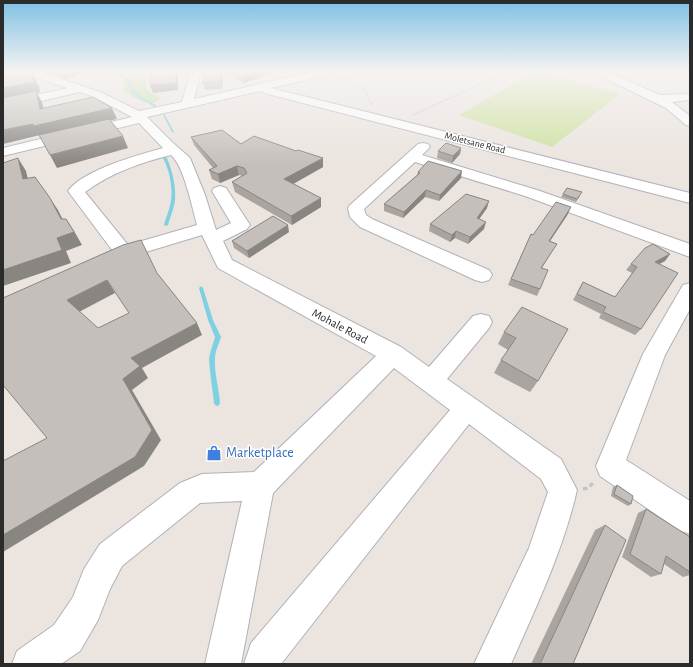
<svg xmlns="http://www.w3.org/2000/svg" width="693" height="667" viewBox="0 0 693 667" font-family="'Alegreya Sans',sans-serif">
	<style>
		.green { fill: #bbdba2 }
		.pitch { fill: #cce19f }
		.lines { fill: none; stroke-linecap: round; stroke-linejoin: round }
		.stream { fill: #7ed1e0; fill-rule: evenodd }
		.minor-casing { stroke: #afb2ba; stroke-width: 2 }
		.path-far1 { stroke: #c4c4c4; stroke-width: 1.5; stroke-dasharray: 1.5 1; stroke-linecap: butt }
		.path { stroke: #c4c4c4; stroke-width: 3.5; stroke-dasharray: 4.5 3; stroke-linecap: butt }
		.minor { fill: #fff; fill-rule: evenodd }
		.wall { fill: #a9a4a0 }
		.shaded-wall { fill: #898682 }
		.building { fill: #c4bfba; stroke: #898682; fill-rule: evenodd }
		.labels { text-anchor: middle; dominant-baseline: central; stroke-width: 3; stroke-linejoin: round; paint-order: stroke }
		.far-street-label { font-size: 10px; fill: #2b2b2b; stroke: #fff }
		.street-label { font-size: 12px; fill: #2b2b2b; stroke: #fff }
		.near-shop-label { font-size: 14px; fill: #366cbe; stroke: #fff; text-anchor: start }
	</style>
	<rect width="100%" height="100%" fill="#ebe4df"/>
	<path class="green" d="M92 71H143L139 75 146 78V88L150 92 161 98C150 111 133 96 122 90L126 85 122 81 127 76 124 73C112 73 99 79 87 77Z"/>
	<path class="pitch" d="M536 71 620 94 552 147 459 115Z"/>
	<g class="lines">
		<path class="stream" d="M113 71H116L129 80 136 93 156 105V107H154L134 94 127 81Z
			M163 114 165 115 174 132V133L172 132 163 115Z
			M163 155 166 156C172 169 176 185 175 200 174 209 170 217 168 225L166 226 164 225C166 217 170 209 171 200 173 185 169 169 162 156Z
			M201 286 203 288 213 320 221 337C219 344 215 351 215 359 214 373 219 388 220 403L219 405 217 406 215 405 214 403 210 371 209 358 211 350 215 337 208 320 199 288Z"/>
		<g class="minor-casing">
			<path id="minor" d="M21 71H38L100 92 139 111 182 102 191 71H201L194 99 317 71H337L336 73 271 88 690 193V203L264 93 260 91 147 117 172 142 190 158 205 195 216 230 231 223 212 191 214 188 220 186 226 188 250 225 247 229 223 241 232 260 401 347 429 367 473 316 481 314 489 316 492 322 489 328 447 379 561 459 577 490C563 551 536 607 511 664H474L529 548 548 492 541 479 469 424 281 664H244L251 643 450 410 394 368 273 493 241 664H205L242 501 200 503 122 566 110 589 98 620 80 651 61 664H12L17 651 54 625 73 597 84 569 100 544 180 483 202 474 254 472 376 356 218 268 202 235 116 261 109 259 107 255 112 250 68 191C83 170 138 155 163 148L139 123 3 156V148L132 117 92 96 80 92 3 110V102L68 88 22 73ZM171 155C184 166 192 207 197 225L128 245 85 192C111 173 139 163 171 155Z
				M590 71H605L660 95 690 94V100L672 102 690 116V126L686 125 666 108Z
				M423 143 428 144 430 147 422 155 537 190 690 244V257L525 196 415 162 364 209 366 215 372 219 489 270 492 275 489 280 482 282 475 280 360 227 350 217 348 208 350 205 418 144Z
				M690 283V309L665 355 626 460 690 501V534L679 530 600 476 596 466 643 354 683 285Z"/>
		</g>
		<path class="path-far1" d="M341 77 365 89 369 101 372 104
			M413 115 509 71"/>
		<path class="path" d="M583 489 588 488 595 481"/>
		<use href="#minor" class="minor"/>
	</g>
	<path class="wall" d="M43 71H87L66 79Z
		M204 71H278L244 83 223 74 222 89 205 90 203 83Z
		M191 137 241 144 323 167 293 184 321 207 292 225 235 192 232 182 243 176 239 175 220 183 212 179 209 170 213 168 194 145Z
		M461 148 460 154 452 163 437 158 438 151Z
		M418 172 461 178 439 201 425 197 403 218 384 211V204L417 175Z
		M563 194 580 196 576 202 561 197Z
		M487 208 479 219 484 229 468 244 455 238 450 242 429 231 430 224Z
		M568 214 550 241 557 244 553 250 542 268 540 289 537 296 508 285 531 234 533 235Z
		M289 232 249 258 234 248 232 241Z
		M670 254 665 261 659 264 641 329 635 335 599 318 601 314 573 300 579 289 583 282 615 297 632 273 626 270 631 264Z
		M522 307 538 381 530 392 494 373 501 360 508 350 498 344 504 332Z
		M617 485 631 504 628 506 611 496 613 487Z
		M646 509 690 537V575L683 577 664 564 661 574 651 577 622 557 638 513Z
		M605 525 573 664H531L595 530Z"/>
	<path class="shaded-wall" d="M62 71H87L66 79Z
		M176 71H178V90L153 93 150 85Z
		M221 71H222L223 74 222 89 221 81Z
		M255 71H278L244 83 243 75Z
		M284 71H292L284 73Z
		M33 75 39 86 40 92 37 93 42 102 46 120 3 100V88Z
		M112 108 117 119 41 137 40 135 3 144V130Z
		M123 136 128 148 57 168 50 155Z
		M461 148 460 154 452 163 453 156Z
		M18 158 26 171 31 192 23 179Z
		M323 158V167L286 188 284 179Z
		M237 166 239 175 220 183 218 174Z
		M462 171 461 178 439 201 440 195Z
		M426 190 425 197 403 218 404 212Z
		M50 198 58 210 69 232 61 219Z
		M321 198V207L292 225 291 216Z
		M489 201 487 208 475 225 477 218Z
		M571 207 568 214 546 247 549 241Z
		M66 219 74 231 82 245 66 251 71 263 3 286V270L57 238Z
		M486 222 484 229 468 244 470 237Z
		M288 225 289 232 249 258 247 251Z
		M456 231 455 238 450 242 452 235Z
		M670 254 665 261 650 269 655 262Z
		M107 280 115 293 77 313 67 300Z
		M197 323 202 335 142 368 148 378 132 390 161 440 144 466 3 552V535L123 379 131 358Z"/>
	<path class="building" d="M3 71H30L33 75 34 82 3 88Z
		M152 71H176V83L150 85Z
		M204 71H221V81L203 83Z
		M233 71H255L243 75Z
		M36 91 40 109 93 97 112 108 34 126 33 124 3 130V98Z
		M109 119 123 136 50 155 39 135Z
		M222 130 241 144 254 136 296 151 298 150 323 158 284 179 321 198 291 216 232 182 247 173 244 168 237 166 218 174 209 170 217 166 191 137Z
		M446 143 461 148 453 156 438 151Z
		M18 158 23 179 35 177 50 198 61 219H66L74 232 57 238 62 250 3 270V163Z
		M428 161 462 171 440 195 426 190 404 212 384 204 420 173 418 172Z
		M567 188 582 192 577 199 563 194Z
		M466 194 489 201 477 218 486 222 470 237 456 231 452 235 430 224Z
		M556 202 571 207 549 241 557 244 541 268 548 270 540 289 511 279 531 234 533 235Z
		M273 216 288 225 247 251 232 241Z
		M141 240 157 273 197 323 131 358 140 366 123 379 152 430 135 457 3 535V461L47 438 3 385V298L123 245ZM107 280 129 313 98 328 67 300Z
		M653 244 670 254 655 262 678 273 641 329 603 312 606 307 577 294 583 282 615 297 637 267 631 264 645 248Z
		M522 307 568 329 538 381 501 360 516 338 504 332Z
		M617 485 633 496 631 504 614 494Z
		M646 509 690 537V572L666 556 661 574 630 554Z
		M605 525 626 540 573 664H540Z"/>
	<linearGradient id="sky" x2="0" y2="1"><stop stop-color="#7dc0e5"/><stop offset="0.43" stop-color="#f6f3f1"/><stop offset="1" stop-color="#f6f3f1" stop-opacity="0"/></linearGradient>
	<rect width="693" height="165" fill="url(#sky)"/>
	<defs>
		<g id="shop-bare" transform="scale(1.2)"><path d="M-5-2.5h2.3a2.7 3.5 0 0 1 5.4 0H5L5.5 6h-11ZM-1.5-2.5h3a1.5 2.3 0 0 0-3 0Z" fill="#3f7fe0" stroke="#fff" stroke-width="2.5" paint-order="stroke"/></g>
	</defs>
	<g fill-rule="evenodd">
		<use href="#shop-bare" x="214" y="453"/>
	</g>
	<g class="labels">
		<g class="far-street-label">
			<text transform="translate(475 143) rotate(14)">Moletsane Road</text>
		</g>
		<g class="street-label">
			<text transform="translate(340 326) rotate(28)">Mohale Road</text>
		</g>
		<g class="near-shop-label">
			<text x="226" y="453">Marketplace</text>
		</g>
	</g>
	<rect width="693" height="667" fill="none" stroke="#2b2b2b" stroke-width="8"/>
</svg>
